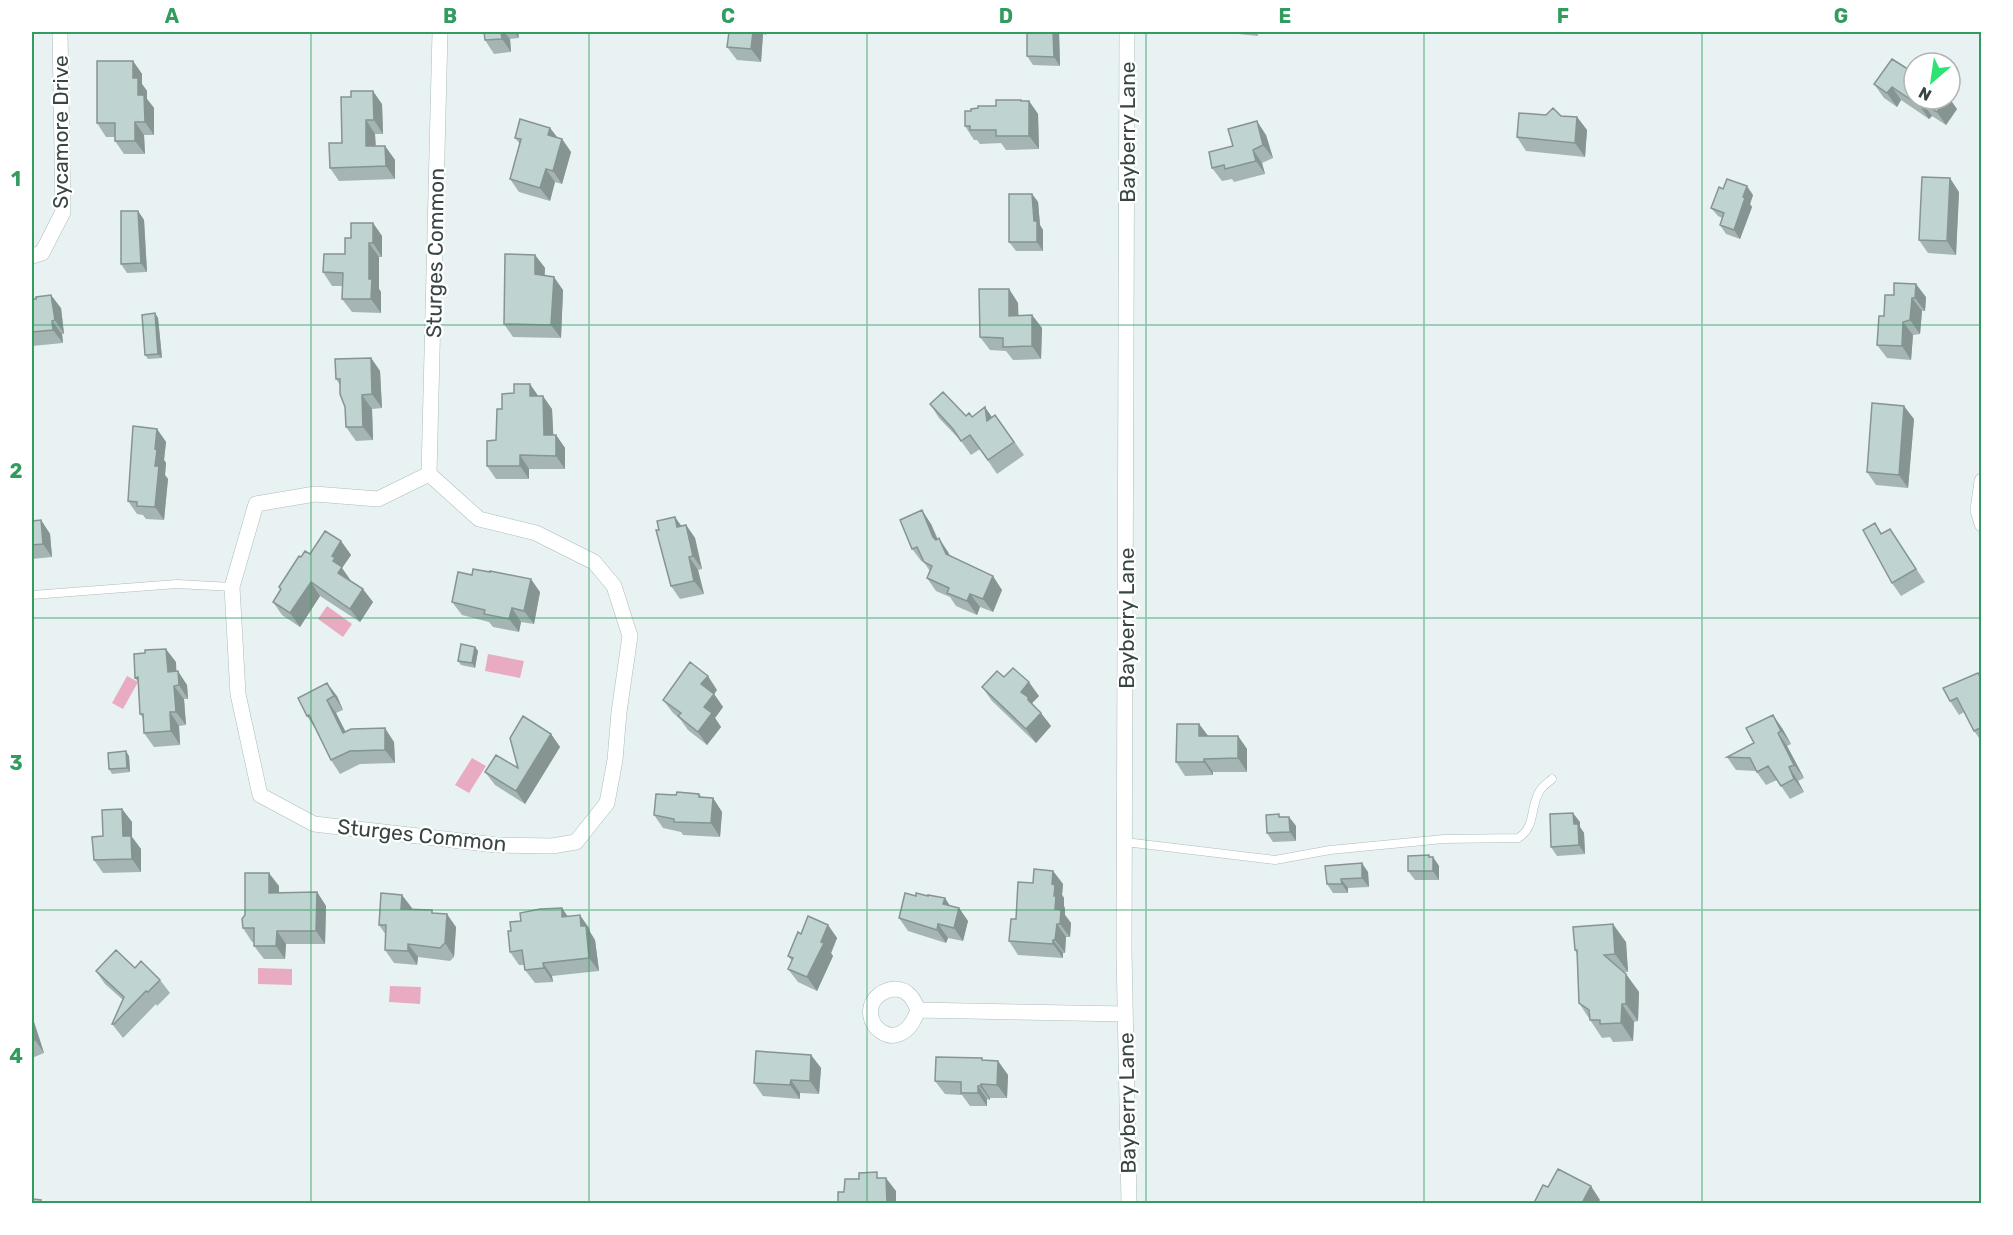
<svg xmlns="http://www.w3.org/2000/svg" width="2013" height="1235" viewBox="0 0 2013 1235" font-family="Rubik,sans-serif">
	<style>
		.water { fill: #e9abc1 }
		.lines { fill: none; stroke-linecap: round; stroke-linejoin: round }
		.lane-casing { stroke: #acbdbb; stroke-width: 9 }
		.street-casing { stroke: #acbdbb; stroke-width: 16 }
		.lane { stroke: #fff; stroke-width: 8 }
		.street { stroke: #fff; stroke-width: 15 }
		.wall { fill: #a4b5b3 }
		.shaded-wall { fill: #869492 }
		.building { fill: #bfd3d0; stroke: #869492; stroke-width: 1.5 }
		.grid { fill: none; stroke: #329c5e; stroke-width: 1.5; stroke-opacity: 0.55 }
		.labels { text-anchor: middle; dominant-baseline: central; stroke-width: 4.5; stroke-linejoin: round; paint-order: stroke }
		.street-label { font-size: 21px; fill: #384543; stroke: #fff }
		.neatline { fill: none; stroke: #329c5e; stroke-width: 2 }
		.grid-label { font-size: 20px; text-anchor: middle; font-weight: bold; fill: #329c5e }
	</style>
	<rect width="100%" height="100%" fill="#e8f2f2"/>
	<path class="water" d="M327 606 352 624 343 637 318 619Z
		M488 654 524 661 520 678 485 671Z
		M127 676 138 682 123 709 112 703Z
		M472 758 486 766 469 793 455 785Z
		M258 968 292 969V985L258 984Z
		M390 986 421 987 420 1004 389 1002Z"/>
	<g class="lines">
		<g class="lane-casing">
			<path id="lane" d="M32 595 177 584 232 587
				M1125 842 1275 860 1330 850 1444 839 1518 838C1537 827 1529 805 1541 789 1544 785 1549 782 1552 779"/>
		</g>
		<g class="street-casing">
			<path id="street" d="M1127 32 1124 950 1129 1204
				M32 256 42 253 63 212 60 32
				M429 474 378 499 315 494 256 504 232 587 238 694 260 795 314 824 496 845 552 846 576 842 607 803 615 760 619 712 630 636 614 586 594 562 536 533 479 519 429 474 440 32
				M1982 481 1978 510 1982 524
				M918 1010C914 1000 909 990 896 989 890 989 884 991 879 995 851 1018 899 1064 918 1010L1125 1014"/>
		</g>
		<use href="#lane" class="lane"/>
		<use href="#street" class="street"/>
	</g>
	<path class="wall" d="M484 32H518L519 38 510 39 511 52 494 54 485 40Z
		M729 32H767L766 35 763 34 761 62 737 60 727 47Z
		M1027 32H1059L1060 66 1033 65 1027 56Z
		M1237 32H1258V36L1239 34Z
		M1892 59 1957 109 1946 125 1932 116 1929 119 1901 100 1897 107 1884 98 1874 84Z
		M133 61 142 74V84L147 91V99L154 108V135H144L145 154H124L115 141V137H106L97 123Z
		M1022 101H1029L1038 114 1039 149 1006 150 1001 143 980 144 977 140H974L965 126 971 111Z
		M382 104 383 134H375L376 146H385L395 160V179L339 181 330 168 342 143Z
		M1546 115 1577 117 1587 130 1585 157 1526 151 1517 137Z
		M550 128 557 137 562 139 571 152 562 184 555 182 550 201 519 192 510 179 520 144 515 138Z
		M1266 135 1273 158 1262 163 1265 174 1234 182 1232 179 1222 181 1212 168 1233 146Z
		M1723 189 1753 195 1750 204 1752 207 1740 239 1726 234 1720 225 1722 218 1718 216 1711 208Z
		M1959 192 1956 255 1928 253 1919 240Z
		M1032 194 1038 202 1040 225 1043 230V251H1016L1009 242Z
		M138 211 144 220 147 272 127 273 121 264Z
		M373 223 382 236V257H379V289L381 292V313L352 312 342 299 343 286H332L323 272 345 254 351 238Z
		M535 255 545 268 544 276 563 290 561 338 513 337 504 324Z
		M1009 289 1018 303V316L1032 315 1042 328 1041 359 1013 360 1006 351 990 350 980 337Z
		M1885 295 1926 297 1925 311H1922L1920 334 1913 335 1911 360 1887 358 1877 345 1884 316Z
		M32 299 61 308 64 334H62L63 343 32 346Z
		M155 313 158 318 162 358 148 359 145 355Z
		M371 358 380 371 382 408 372 409 373 440 356 441 346 427 345 407 340 385 336 379Z
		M538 396 552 409 553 435H556L565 448V469H529V479H496L487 466 496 440 502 409Z
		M930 404 966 416 992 417 995 415 1024 455 997 474 980 449 971 455 961 441 939 418Z
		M1914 419 1908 488 1876 485 1867 472Z
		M157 429 166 442 164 460 166 463 165 475 168 479 164 520 146 519 143 515 137 514 128 501Z
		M41 520 50 534 52 557 32 559V521Z
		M1875 523 1882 534 1899 543 1925 582 1901 596 1892 583Z
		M931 524 938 539 948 552 950 556 1002 590 993 612 980 607 977 615 956 606 950 597 936 591 927 578 930 571 923 561 922 562 912 549Z
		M686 525 695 538 702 569 698 570 704 594 680 599 671 586 681 526Z
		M341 541 351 555 342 568 351 581 373 602 360 622 320 596 300 627 282 615 273 602 280 590 279 587 310 554Z
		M540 592 534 624 521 622 519 632 493 627 489 622 462 615 452 602Z
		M475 647 478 651 475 668 461 665 458 661Z
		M176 662V671L187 685 188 699H184L186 725 179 726 180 745 154 747 144 733 143 718 140 714 138 682 135 678Z
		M1978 673 1982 678V742L1974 731 1964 712 1959 715 1950 701Z
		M1004 677 1039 696 1032 703 1051 726 1036 743 992 701 982 687Z
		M717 690 714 694 723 707 715 718 721 727 707 745 688 730 680 719 673 713 663 700Z
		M337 696 343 710 336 713 345 732 394 742 395 763 360 764 340 774 331 760 316 730 307 716 298 698Z
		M1199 724 1208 736H1238L1247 749V772H1213V775L1185 776 1176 762Z
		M1782 728 1791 744 1787 746 1804 778 1798 781 1804 792 1790 799 1777 780 1766 785 1756 771 1736 770 1727 757Z
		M551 734 560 747 525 804 495 785 485 772 518 768Z
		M129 756 130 772 112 774 109 769Z
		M699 794 702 797 713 798 722 812 720 837 683 835 681 832 663 828 654 815 676 795Z
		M122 809 132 822V837L141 849V872L103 873 94 860 103 836Z
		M1282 817H1289L1296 826V841L1273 842 1267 833Z
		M1580 822V827L1584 833 1585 854 1557 856 1551 847Z
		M1429 855 1430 857H1433L1439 866V880H1415L1408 871Z
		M1325 866 1368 872 1369 887 1348 888V893H1333L1327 884Z
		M1053 871 1063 884 1062 895 1064 898V906L1065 909V915L1071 923 1070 937H1066L1065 953H1063V958L1018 955 1009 941 1016 919 1033 883Z
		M279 886V893L317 892 326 906 325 944H286L285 959H264L254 946V942H252L243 928Z
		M916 896 945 898 949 905 959 908 968 921 963 941 948 938 946 943 908 931 899 918Z
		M412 908V909L434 913 456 927 454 957 450 961 418 957 417 965 394 963 385 950 386 935 379 925Z
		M567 917 589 928 590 932 595 940 599 971 552 976 553 982 535 983 525 970 524 965H519L510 952Z
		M828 925 837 938 831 953 833 956 817 991 798 982 788 969 792 961 788 956 801 934Z
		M1626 942 1628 972H1624L1639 992 1638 1021 1634 1022 1633 1041 1613 1042 1610 1037 1602 1038 1579 1003 1577 954 1575 950Z
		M135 968 160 980 170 993 157 1006 156 1004 123 1038 112 1024 123 1000 105 984 96 971Z
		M32 1019 34 1022 44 1053 32 1058Z
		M811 1055 821 1068 819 1094 800 1093V1099L763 1096 754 1083Z
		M984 1060 998 1061 1008 1075 1007 1098H990V1100L987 1099V1106H970L962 1095 945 1094 935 1081Z"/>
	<path class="shaded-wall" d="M501 32H504L510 39 511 52 502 39Z
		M514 32H518L519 38Z
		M753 32H761L763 34 761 62 751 49Z
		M1053 32H1059L1060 66 1054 57Z
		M133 61 142 74V84L147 91V99L154 108V135L145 122 138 95 133 78Z
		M1892 87 1901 100 1897 107 1887 93Z
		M373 91 382 104 383 134 374 120Z
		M1945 99H1950L1957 109 1946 125 1937 112Z
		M1021 100 1029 110V101L1038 114 1039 149 1029 136Z
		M1922 102 1932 116 1929 119 1920 106Z
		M1577 117 1587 130 1585 157 1575 143Z
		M366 120 375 134 376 160 366 146Z
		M1257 121 1266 135 1273 158 1263 145Z
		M135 122 144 135 145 154 135 141Z
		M550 128 560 141 548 135Z
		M562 139 571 152 562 184 553 171Z
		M385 146 395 160V179L386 166Z
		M1253 150 1262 163 1265 174 1256 161Z
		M546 169 555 182 550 201 540 188Z
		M1950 178 1959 192 1956 255 1947 241Z
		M1747 186 1753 195 1750 204 1752 207 1740 239 1734 230Z
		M1032 194 1038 202 1040 225 1043 230V251L1037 242 1034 221Z
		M138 211 144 220 147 272 141 263Z
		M373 223 382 236V257L373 243Z
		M369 243 379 257V289L381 292V313L371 299 369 279Z
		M535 255 545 268 544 288 535 274Z
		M554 277 563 290 561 338 551 325Z
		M1916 284 1926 297 1925 311 1915 298Z
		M1009 289 1018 303 1019 329 1009 316Z
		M51 295 61 308 64 334 55 320Z
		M1912 298 1922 311 1920 334 1910 320Z
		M155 313 158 318 162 358 158 354Z
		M1032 315 1042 328 1041 359 1032 346Z
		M52 321 62 334 63 343 53 330Z
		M1903 322 1913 335 1911 360 1902 346Z
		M371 358 380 371 382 408 372 394Z
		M530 384 539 397 530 396Z
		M362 395 372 409 373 440 363 427Z
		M543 396 552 409 554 448 544 435Z
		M1904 406 1914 419 1908 488 1899 475Z
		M985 407 994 420 987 421Z
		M157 429 166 442 164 460 166 463 165 475 168 479 164 520 155 507V449Z
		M556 435 565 448V469L556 456Z
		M520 455 529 469V479L520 466Z
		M922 510 931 524 942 551 933 537Z
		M675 517 685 531 677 527Z
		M41 520 50 534 52 557 43 544Z
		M686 525 695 538 702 569 693 556Z
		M939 538 948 552 955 567 946 554Z
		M341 541 351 555 342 568 351 581 348 586 338 573 333 561 332 556Z
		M689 557 698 570 704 594 694 581Z
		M993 576 1002 590 993 612 983 599Z
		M531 579 540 592 534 624 524 611Z
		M311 582 320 596 300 627 290 613Z
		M363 589 373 602 360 622 350 609Z
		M970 594 980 607 977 615 967 601Z
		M512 608 521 622 519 632 509 619Z
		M475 647 478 651 475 668 472 663Z
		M166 649 176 662 177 685 168 672Z
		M178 671 187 685 188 699 179 685Z
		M708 676 717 690 711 698 701 684Z
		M1029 682 1039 696 1032 703 1037 711 1021 692Z
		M327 683 337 696 343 710 334 696Z
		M174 686 184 699 186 725 176 712Z
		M714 694 723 707 715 718 721 727 707 745 698 732 704 707Z
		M327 700 336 713 353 746 343 733Z
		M170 712 179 726 180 745 171 731Z
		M1041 713 1051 726 1036 743 1026 729Z
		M1773 715 1782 728 1791 744 1781 731Z
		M1199 724 1209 737 1199 736Z
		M385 728 394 742 395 763 385 750Z
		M1778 733 1787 746 1804 778 1794 765Z
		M551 734 560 747 525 804 516 791Z
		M1238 736 1247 749V772L1238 758Z
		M32 745 34 749 32 757Z
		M126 751 129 756 130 772 127 768Z
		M1204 759 1213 772V775L1204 762Z
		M1789 767 1798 781 1804 792 1794 779Z
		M713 798 722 812 720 837 711 823Z
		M122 809 132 822V837L141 849V872L132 859 123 836Z
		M1573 813 1580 822V827L1584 833 1585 854 1579 845 1574 824Z
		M1289 817 1296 826V841L1290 832Z
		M1429 855 1433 861V857L1439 866V880L1433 871Z
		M1362 863 1368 872 1369 887 1362 878Z
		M1053 871 1063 884 1062 895 1064 898V906L1065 909V915L1071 923 1070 937 1060 924 1055 909 1052 884Z
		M269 873 279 886V906L269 893Z
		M1341 879 1348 888V893L1342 884Z
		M317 892 326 906 325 944 316 931Z
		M402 895 412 908 411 922 401 909Z
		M945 898 954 912 943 904Z
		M562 908 571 921 562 917Z
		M959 908 968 921 963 941 954 928Z
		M447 914 456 927 454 957 445 943Z
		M580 915 589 928 590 932 595 940 599 971 589 958 581 926Z
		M938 924 948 938 946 943 937 930Z
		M1057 924 1066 937 1065 953 1055 940Z
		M1613 924 1626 942 1628 972 1615 954Z
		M828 925 837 938 831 953 833 956 817 991 807 977Z
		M277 931 286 944 285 959 276 946Z
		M1053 940 1063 953V958L1053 944Z
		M408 944 418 957 417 965 408 951Z
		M543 963 552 976 553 982 544 968Z
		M1626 974 1639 992 1638 1021 1626 1004Z
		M1622 1004 1634 1022 1633 1041 1621 1023Z
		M32 1019 34 1022 44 1053 35 1040 32 1030Z
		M811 1055 821 1068 819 1094 810 1081Z
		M998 1061 1008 1075 1007 1098 997 1085Z
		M791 1080 800 1093V1099L790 1085Z
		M981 1084 990 1098V1100L980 1086Z
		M978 1086 987 1099V1106L978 1093Z
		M886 1178 896 1191V1203H887Z
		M1591 1186 1600 1200 1598 1203H1582Z"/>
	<path class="building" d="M484 32H501L502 39 485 40Z
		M729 32H753L751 49 727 47Z
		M1027 32H1053L1054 57 1027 56Z
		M1892 59 1914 73V99H1945L1937 112 1922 102 1920 106 1892 87 1887 93 1874 84Z
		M97 61H133V78H138V95H144L145 122H135V141H115V123H97Z
		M351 91H373L374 120H366V146H385L386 166 330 168 329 143H342L341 97H351Z
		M996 100H1021V101H1029V136H996V130H970V126H965V111H971V109L978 108V106H996Z
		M1553 108 1561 116 1577 117 1575 143 1517 137 1519 113 1546 115Z
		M520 119 550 128 548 135 562 139 553 171 546 169 540 188 510 179 521 139 515 138Z
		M1257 121 1263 145 1253 150 1256 161 1225 169 1224 165 1212 168 1209 152 1233 146 1228 129Z
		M1922 177 1950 178 1947 241 1919 240Z
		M1727 179 1747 186 1743 197 1745 198 1734 230 1720 225 1724 213 1711 208 1719 187 1723 189Z
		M1009 194H1032L1034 221H1037V242H1009Z
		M121 211H138L141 263 121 264Z
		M351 223H373V243H369V279H372L371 299H342L343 273 323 272 324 254H345V238H351Z
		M505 254 535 255V274L554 277 551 325 504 324Z
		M1894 283 1916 284 1915 298H1912L1910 320 1903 322 1902 346 1877 345 1879 316H1884L1885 295H1894Z
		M979 289H1009V316L1032 315V346L1003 347V338L980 337Z
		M51 295 55 320 52 321 53 330 32 332V299H36V297Z
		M155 313 158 354 145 355 142 315Z
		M371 358 372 394 362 395 363 427H346L345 407 340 394V379H336L335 359Z
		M514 384H530V396H543L544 435H556V456L520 455V466H487V441L496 440 497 409H502V394L514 393Z
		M943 392 966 416 969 413 972 417 985 407 987 421 995 415 1014 442 988 460 970 435 961 441 953 429 930 404Z
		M1872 403 1904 406 1899 475 1867 472Z
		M133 426 157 429 155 449 157 450 155 466H159L155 507 137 506V502L128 501Z
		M922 510 933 537 936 540 939 538 946 554 993 576 983 599 970 594 967 601 947 593 949 588 927 578 932 566 924 562 917 547 912 549 900 520Z
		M675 517 677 527 686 525 693 556 689 557 694 581 671 586 656 530H659L657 521Z
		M41 520 43 544 32 545V521Z
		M1875 523 1881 534 1890 529 1916 569 1892 583 1863 530Z
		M325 531 341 541 332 556 335 558 333 561 342 567 338 573 363 589 350 609 311 582 290 613 273 602 281 589 279 587 299 556 301 557 305 551 310 554Z
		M473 569 490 572V571L531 579 524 611 512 608 509 619 484 614 485 610 452 602 458 572 472 575Z
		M461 644 475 647 472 663 458 661Z
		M166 649 168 672 178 671 179 685 174 686 176 712H170L171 731 144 733 143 714H140L138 677 135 678 134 654 145 653V650Z
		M690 662 708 676 701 684 714 694 704 707 712 713 698 732 678 716 681 713 663 700Z
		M1013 668 1029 682 1021 692 1028 697V700L1041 713 1026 729 982 687 997 671 1004 677Z
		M1978 673 1982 680V727L1974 731 1957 698 1950 701 1943 688Z
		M327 683 334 696 327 700 343 733 351 729 385 728V750L350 751 331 760 309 715 307 716 298 698Z
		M1773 715 1781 731 1778 733 1794 765 1789 767 1794 779 1781 786 1768 766 1757 772 1750 758 1727 757 1754 743 1746 728Z
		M523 716 551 734 516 791 485 772 496 755 518 768 510 738Z
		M1177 724H1199V736H1238V758L1204 759V762H1176Z
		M126 751 127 768 109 769 108 753Z
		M677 792 699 794V797L713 798 711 823 674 822V819L654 815 656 794 676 795Z
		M122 809 123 836H131L132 859 94 860 92 837 103 836 102 810Z
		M1573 813 1574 824H1578L1579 845 1551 847 1550 814Z
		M1279 814V817H1289L1290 832 1267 833 1266 815Z
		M1429 855V857H1433V871H1408V856Z
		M1362 863V878L1341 879 1342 884H1327L1325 866Z
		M1034 869 1053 871 1052 884 1055 885 1054 896H1056L1055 909 1061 910 1060 924H1057L1055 940H1053V944L1009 941 1011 919H1016L1018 882 1033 883Z
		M245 873H269V893L317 892 316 931H277L276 946H254V928H243L242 919 245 915Z
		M381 893 402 895 401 909 432 910V913L447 914 445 943 440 948 408 944V951L385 950 386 925H379Z
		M905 893 916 896V893L928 896V895L945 898 943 904 959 908 954 928 938 924 937 930 899 918Z
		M562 908V917L580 915 581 926H586L589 958 543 963 544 968 525 970 522 950 510 952 508 931H511L510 922 521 921 520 913 540 909Z
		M808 916 828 925 821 942 824 943 807 977 788 969 793 958 788 956 798 932 801 934Z
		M1613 924 1615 954 1604 955 1626 974V1004H1622L1621 1023 1600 1024V1020H1590L1589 1010 1579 1003 1577 950H1575L1573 927Z
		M116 950 135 968 141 961 160 980 148 992 146 991 114 1024H112L124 997 96 971Z
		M32 1030 35 1040 32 1041Z
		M756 1051 811 1055 810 1081 791 1080 790 1085 754 1083Z
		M936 1057 982 1058V1060L998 1061 997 1085 981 1084 980 1086H978V1093H961V1082L935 1081Z
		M1558 1169 1591 1186 1582 1203H1534L1543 1185 1548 1187Z
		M877 1172V1178H886L887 1203H838V1192H844L845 1179H859V1173Z
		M32 1197 33 1199 41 1200 40 1203H32Z"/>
	<path class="grid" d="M311 32V1204M589 32V1204M867 32V1204M1146 32V1204M1424 32V1204M1702 32V1204M32 325H1982M32 618H1982M32 910H1982"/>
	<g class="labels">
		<g class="street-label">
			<text transform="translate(60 132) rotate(-90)">Sycamore Drive</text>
			<text transform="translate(1127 132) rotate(-90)">Bayberry Lane</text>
			<text transform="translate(435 253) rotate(-89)">Sturges Common</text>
			<text transform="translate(1126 618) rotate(-90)">Bayberry Lane</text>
			<text transform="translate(422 835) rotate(6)">Sturges Common</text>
			<text transform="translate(1127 1103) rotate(-91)">Bayberry Lane</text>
		</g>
	</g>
	<rect width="2013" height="1235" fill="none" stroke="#ffffff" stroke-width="66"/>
	<g transform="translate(1932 81) rotate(209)"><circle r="28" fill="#ffffff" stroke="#afb5b4" stroke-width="1.5"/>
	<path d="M0-4.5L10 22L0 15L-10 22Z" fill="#2ee374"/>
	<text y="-9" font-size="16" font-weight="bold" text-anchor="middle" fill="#384543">N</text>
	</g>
	<rect x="33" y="33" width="1947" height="1169" class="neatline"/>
	<g class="grid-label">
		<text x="172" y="23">A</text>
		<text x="450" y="23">B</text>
		<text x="728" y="23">C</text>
		<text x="1006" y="23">D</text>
		<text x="1285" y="23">E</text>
		<text x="1563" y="23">F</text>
		<text x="1841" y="23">G</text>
		<text x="16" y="186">1</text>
		<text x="16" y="478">2</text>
		<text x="16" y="770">3</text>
		<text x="16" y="1063">4</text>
	</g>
</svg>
